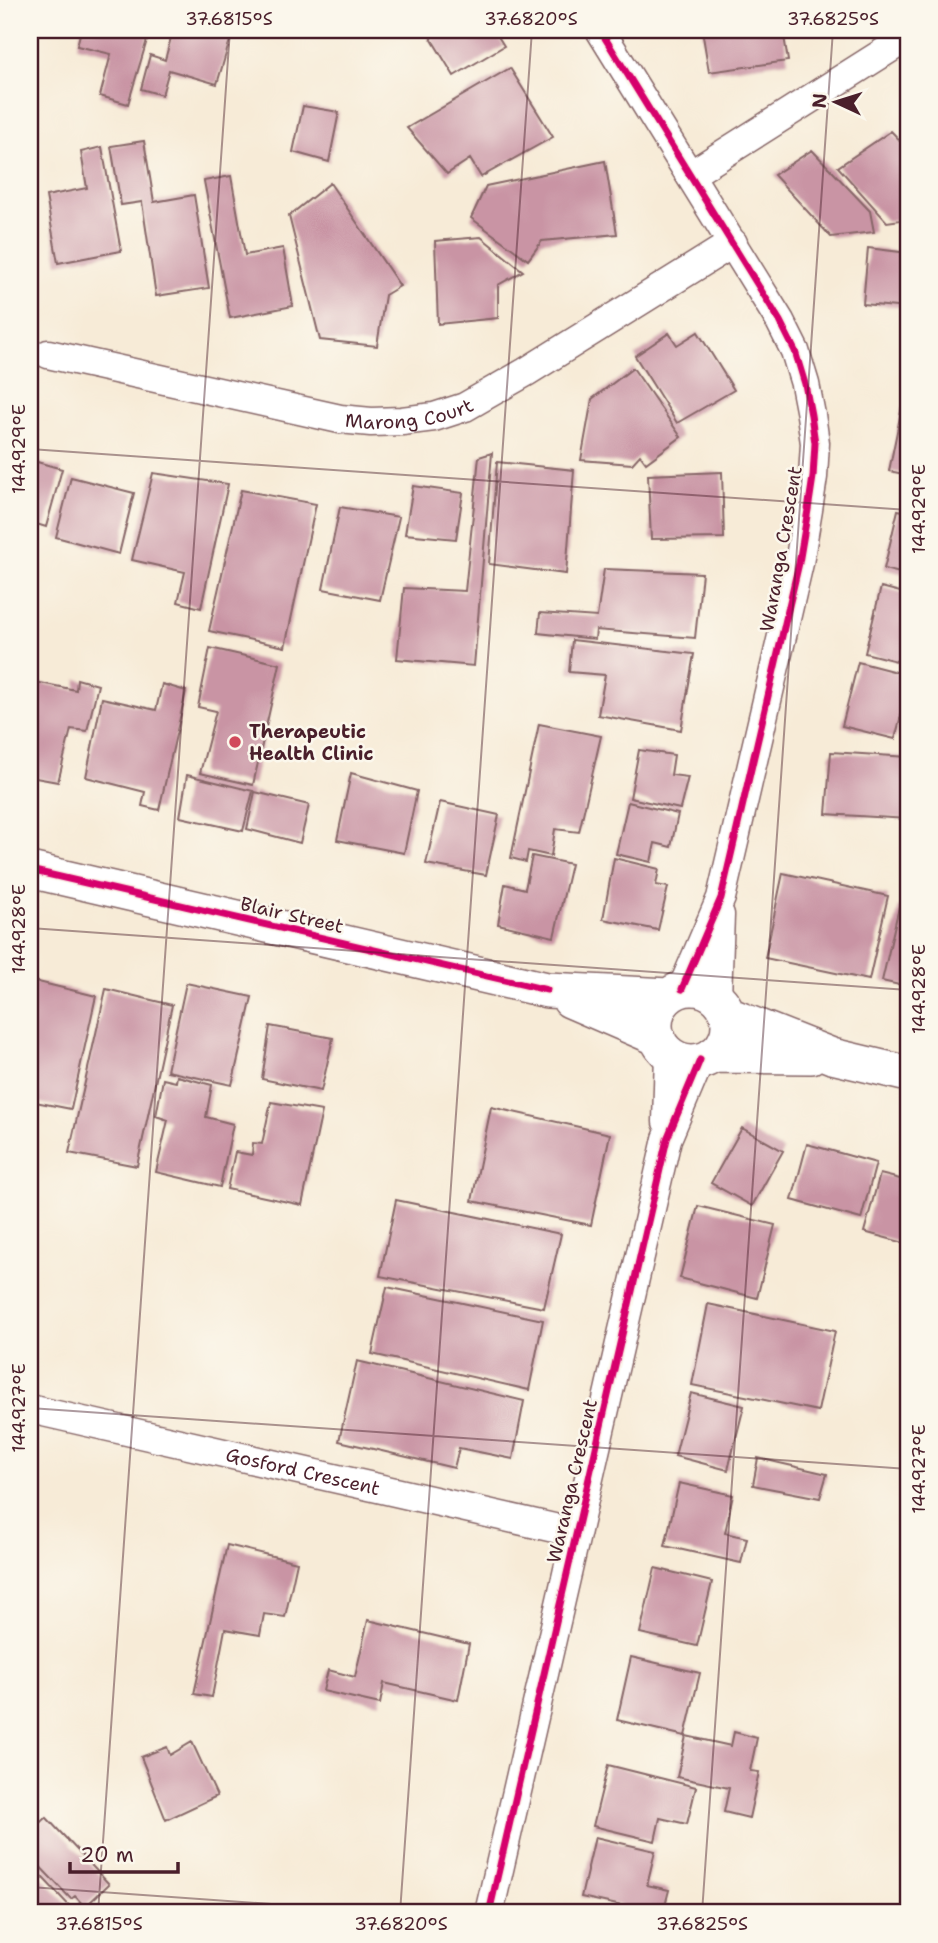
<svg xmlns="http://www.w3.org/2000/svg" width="938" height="1943" viewBox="0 0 938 1943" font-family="'Shantell Sans',sans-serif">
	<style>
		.building { fill: #c994a4 }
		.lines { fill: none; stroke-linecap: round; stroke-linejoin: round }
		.minor-casing { stroke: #876667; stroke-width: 31 }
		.tertiary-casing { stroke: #876667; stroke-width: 38 }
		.minor { stroke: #fff; stroke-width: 28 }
		.tertiary { stroke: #fff; stroke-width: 35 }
		.cycleway-casing { stroke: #fbf7ec; stroke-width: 11 }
		.cycleway { stroke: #d6006c; stroke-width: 7 }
		.ticks { fill: none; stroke: #4a1f2b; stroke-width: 2; stroke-opacity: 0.45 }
		.poi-dot { fill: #d1495b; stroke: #fbf7ec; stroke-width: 2.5 }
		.labels { text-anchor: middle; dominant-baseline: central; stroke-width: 5; stroke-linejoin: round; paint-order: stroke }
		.street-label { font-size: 19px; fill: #4a1f2b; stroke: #fbf7ec }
		.poi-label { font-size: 19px; font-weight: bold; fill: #4a1f2b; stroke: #fbf7ec; text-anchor: start }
		.neatline { fill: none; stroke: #4a1f2b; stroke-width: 2.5 }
		.ticks-label { font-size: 18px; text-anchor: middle; fill: #4a1f2b }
	</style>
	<rect width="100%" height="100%" fill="#fbf7ec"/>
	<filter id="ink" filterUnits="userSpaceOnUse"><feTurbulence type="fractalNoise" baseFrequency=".0143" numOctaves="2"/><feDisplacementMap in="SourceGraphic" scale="14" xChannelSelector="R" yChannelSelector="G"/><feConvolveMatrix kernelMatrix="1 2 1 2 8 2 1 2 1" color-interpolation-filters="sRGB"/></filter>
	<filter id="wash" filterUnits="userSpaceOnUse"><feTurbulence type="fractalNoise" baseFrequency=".00686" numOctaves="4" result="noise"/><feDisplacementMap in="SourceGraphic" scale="28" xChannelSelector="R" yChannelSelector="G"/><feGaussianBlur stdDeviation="1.57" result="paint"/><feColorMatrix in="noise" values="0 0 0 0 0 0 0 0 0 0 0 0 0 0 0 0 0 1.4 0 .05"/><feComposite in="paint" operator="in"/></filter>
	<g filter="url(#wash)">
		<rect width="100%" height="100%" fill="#f7ebd7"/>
		<g id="blocks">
			<path class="building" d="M81 30H150L128 104 100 96 111 54 77 46Z
				M173 30H233L217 84 169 70 162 95 141 89 150 55 165 60Z
				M426 30H494L504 46 454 76Z
				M702 30H783L788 61 709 72Z
				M510 68 553 137 481 177 470 159 447 174 407 128Z
				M303 106 339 112 329 162 293 152Z
				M891 131 908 149V219L887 222 838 167Z
				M144 141 154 202 194 195 209 288 156 296 142 202 121 205 111 146Z
				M102 147 121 251 58 263 46 196 87 188 81 152Z
				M812 150 870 211 874 232 831 237 774 175Z
				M605 161 617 234 542 241 528 260 471 218 486 186Z
				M231 176 245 255 283 248 293 306 230 318 204 181Z
				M330 183 400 286 385 295 377 346 320 340 289 216Z
				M481 237 523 271 498 285V318L438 324 435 241Z
				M868 248 908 253V308L863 304Z
				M698 332 734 390 677 423 635 356 669 333 677 345Z
				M633 368 681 437 646 463 640 455 632 464 581 460 592 399Z
				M902 407 908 408V475L889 471Z
				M492 453 474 666 397 659 404 588 465 591 479 457Z
				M30 460 62 469 46 527 30 522Z
				M497 462 574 470 566 574 489 564Z
				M722 472 724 538 651 539 648 475Z
				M153 473 228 484 201 608 178 602 185 572 132 560Z
				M71 477 134 493 119 554 56 537Z
				M413 486 463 493 456 539 405 534Z
				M241 490 316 504 285 647 209 631Z
				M340 507 399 517 380 600 323 589Z
				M898 510 908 512V575L884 569Z
				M604 569 702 573 695 638 596 630 595 639 538 633 540 613 597 617Z
				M881 587 908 594V664L865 653Z
				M572 640 694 654 681 730 598 715 605 675 569 672Z
				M210 648 280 664 253 785 200 773 216 711 198 707Z
				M858 662 908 675V688L895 739 842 726Z
				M77 679 98 685 87 731 71 729 58 782 30 777V681L76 690Z
				M162 684 186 691 159 810 142 806 145 792 86 777 102 698 156 710Z
				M539 724 601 736 579 832 555 829 551 856 528 851 526 862 511 858Z
				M639 750 674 755 671 775 688 777 680 809 630 798Z
				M831 752 908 757V819L826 814Z
				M351 773 417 791 404 853 337 840Z
				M187 775 253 791 243 831 180 817Z
				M255 792 309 805 300 843 247 829Z
				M440 802 499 815 486 875 426 864Z
				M628 802 678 814 671 847 655 843 651 862 616 854Z
				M532 856 571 864 554 937 498 924 505 884 525 889Z
				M614 858 659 869 656 885 668 887 658 930 603 919Z
				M783 873 888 896 869 980 765 958Z
				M899 907 908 909V987L882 981Z
				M30 980 96 996 71 1109 30 1101Z
				M186 983 252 997 232 1085 167 1071Z
				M106 989 172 1005 137 1166 69 1153Z
				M270 1026 333 1038 321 1091 262 1079Z
				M177 1076 212 1085 206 1117 233 1124 220 1187 156 1172 168 1120 156 1116 163 1079 176 1082Z
				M271 1102 322 1111 302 1205 227 1189 235 1152 252 1155 253 1143 262 1144Z
				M491 1107 610 1134 591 1225 472 1201Z
				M742 1128 783 1151 752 1206 711 1183Z
				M807 1144 876 1163 861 1219 792 1200Z
				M880 1174 908 1181V1244L864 1232Z
				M396 1200 561 1234 544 1308 380 1276Z
				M698 1206 775 1225 757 1298 680 1278Z
				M387 1287 543 1320 529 1390 372 1354Z
				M708 1304 835 1331 818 1411 692 1385Z
				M357 1361 524 1401 513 1459 459 1448 454 1468 339 1441Z
				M691 1393 744 1406 728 1470 675 1456Z
				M758 1458 827 1474 820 1498 753 1485Z
				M679 1483 733 1495 725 1533 747 1538 741 1563 665 1546Z
				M227 1545 297 1562 285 1617 264 1614 260 1635 225 1629 212 1697 194 1694Z
				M655 1568 712 1582 697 1646 640 1633Z
				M368 1620 469 1644 458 1700 384 1683 380 1704 323 1691 328 1670 355 1677Z
				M631 1657 700 1673 685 1736 617 1720Z
				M734 1732 757 1738 750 1771 759 1772 749 1818 724 1812 729 1788 677 1777 686 1736 731 1746Z
				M192 1742 217 1796 166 1820 141 1757 167 1747 170 1755Z
				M608 1765 696 1787 687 1824 660 1818 655 1841 593 1826Z
				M46 1817 109 1884 85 1907 75 1896 71 1899 30 1856V1832Z
				M595 1837 655 1851 647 1885 669 1890 663 1913H654L581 1897Z
				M30 1864 76 1913H41L30 1901Z
				M363 1904 367 1913H347Z"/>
		</g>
	</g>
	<g filter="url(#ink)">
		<use href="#blocks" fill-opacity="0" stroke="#876667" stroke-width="2"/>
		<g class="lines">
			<g class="minor-casing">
				<g id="minor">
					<path d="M600 30 780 321 795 351 805 384 811 415 815 443 813 477 808 510 799 563 721 898 682 989"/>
					<path d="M690 175 908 37"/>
					<path id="s1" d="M48 354 340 419 371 422 402 421 434 417 465 407 526 372 733 243"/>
					<path d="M717 997 720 915"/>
					<path d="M667 1122 669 1053"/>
					<path id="s2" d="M30 1409 576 1533"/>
					<path d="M489 1913 667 1139 700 1060"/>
				</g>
			</g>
			<g class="tertiary-casing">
				<path id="tertiary" d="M30 870 547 990 669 996
					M655 1025a37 37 0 1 1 74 0a37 37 0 1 1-74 0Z
					M570 1000 658 1038
					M728 1015 832 1056 908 1074
					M713 1055 811 1056"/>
			</g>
			<use href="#minor" class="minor"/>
			<use href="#tertiary" class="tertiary"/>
			<g class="cycleway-casing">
				<path id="cycleway" d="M600 30 780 321 795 351 805 384 811 415 815 443 813 477 808 510 799 563 721 898 682 989
					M30 870 547 990
					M489 1913 667 1139 700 1060"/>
			</g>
			<use href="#cycleway" class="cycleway"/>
		</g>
	</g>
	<path class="ticks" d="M897 30 908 31M30 449 908 510M30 928 908 990M30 1408 908 1469M30 1887 399 1913M98 1913 230 30M400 1913 532 30M702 1913 833 30"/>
	<circle class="poi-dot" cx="235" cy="742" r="7"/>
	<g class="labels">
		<g class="street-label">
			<text stroke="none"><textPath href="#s1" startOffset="369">Marong Court</textPath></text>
			<text transform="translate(781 549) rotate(-80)">Waranga Crescent</text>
			<text transform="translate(292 915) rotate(13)">Blair Street</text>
			<text stroke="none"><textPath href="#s2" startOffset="280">Gosford Crescent</textPath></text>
			<text transform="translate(572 1481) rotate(-77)">Waranga Crescent</text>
		</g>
		<g class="poi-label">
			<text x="249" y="731">Therapeutic<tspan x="249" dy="22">Health Clinic</tspan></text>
		</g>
	</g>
	<rect width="938" height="1943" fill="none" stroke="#fbf7ec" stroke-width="77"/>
	<g transform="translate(836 102) rotate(274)" stroke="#fbf7ec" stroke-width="5" paint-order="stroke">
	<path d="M0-5L12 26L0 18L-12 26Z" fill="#4a1f2b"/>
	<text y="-10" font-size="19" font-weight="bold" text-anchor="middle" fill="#4a1f2b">N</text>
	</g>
	<path d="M70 1862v10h108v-10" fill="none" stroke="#4a1f2b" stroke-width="3.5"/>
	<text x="80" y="1862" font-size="21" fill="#4a1f2b" stroke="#fbf7ec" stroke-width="5" paint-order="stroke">20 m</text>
	<rect x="38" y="38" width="862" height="1866" class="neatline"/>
	<g class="ticks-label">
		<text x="229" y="25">37.6815°S</text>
		<text x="531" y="25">37.6820°S</text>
		<text x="833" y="25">37.6825°S</text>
		<text transform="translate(19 449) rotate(-90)" y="6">144.929°E</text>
		<text transform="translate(919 509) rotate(-90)" y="6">144.929°E</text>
		<text transform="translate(19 929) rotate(-90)" y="6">144.928°E</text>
		<text transform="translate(919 989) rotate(-90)" y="6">144.928°E</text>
		<text transform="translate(19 1408) rotate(-90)" y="6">144.927°E</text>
		<text transform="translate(919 1469) rotate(-90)" y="6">144.927°E</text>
		<text x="99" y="1930">37.6815°S</text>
		<text x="401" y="1930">37.6820°S</text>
		<text x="702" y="1930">37.6825°S</text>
	</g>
</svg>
